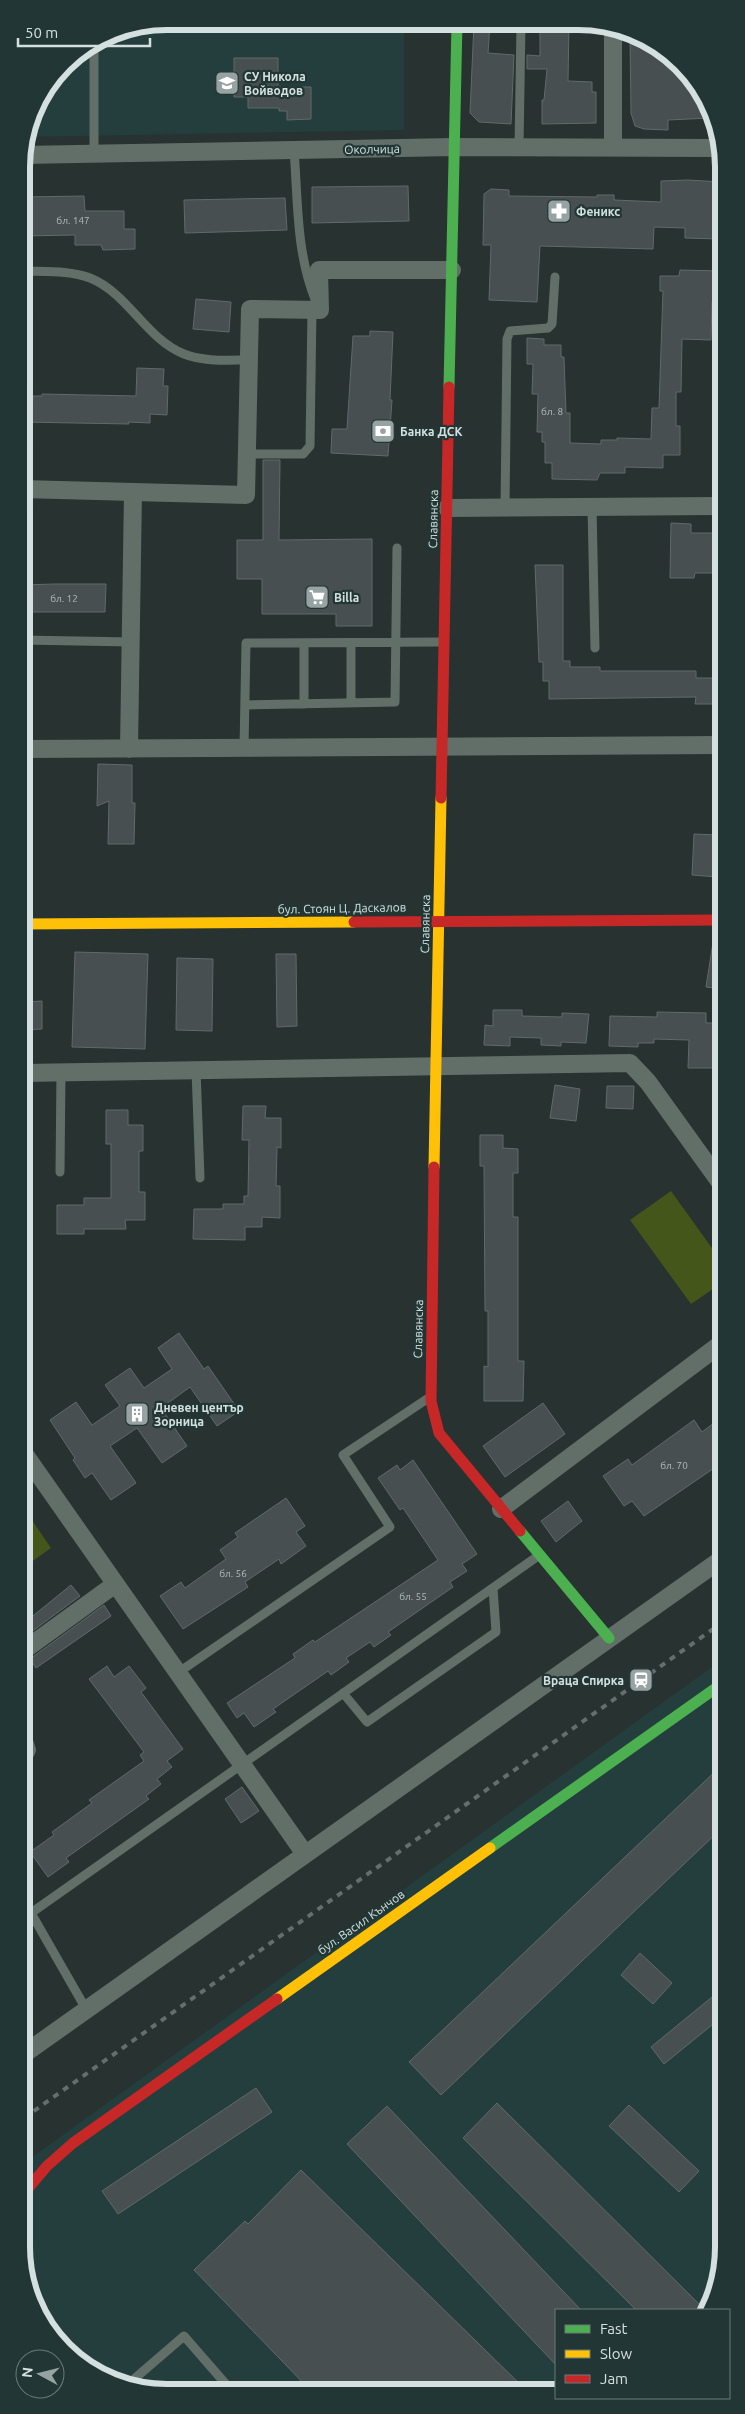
<svg xmlns="http://www.w3.org/2000/svg" width="745" height="2414" viewBox="0 0 745 2414" font-family="Ubuntu,sans-serif">
	<style>
		.built { fill: #233e3c }
		.green { fill: #445619 }
		.building { fill: #474f50; stroke: #606a6b }
		.lines { fill: none; stroke-linecap: round; stroke-linejoin: round }
		.lane { stroke: #626f68; stroke-width: 9 }
		.street { stroke: #626f68; stroke-width: 18 }
		.fast { stroke: #4caf50; stroke-width: 11 }
		.slow { stroke: #ffc107; stroke-width: 11 }
		.jam { stroke: #c62828; stroke-width: 11 }
		.rail { stroke: #646e6c; stroke-width: 4; stroke-dasharray: 6 6; stroke-linecap: butt }
		.labels { text-anchor: middle; dominant-baseline: central; stroke-width: 4.5; stroke-linejoin: round; paint-order: stroke }
		.number-label { font-size: 10px; fill: #b1bcbb }
		.poi-label { font-size: 12px; font-weight: bold; fill: #d4e0df; stroke: #223735; text-anchor: start }
		.street-label { font-size: 12px; fill: #d4e0df; stroke: #223735 }
		.rim { fill: none; stroke: #d4e0df; stroke-width: 6 }
	</style>
	<rect width="100%" height="100%" fill="#273231"/>
	<path class="built" d="M167 21 404 23V130L27 137 36 103 64 64 111 32Z
		M723 1659V2256L713 2303 708 2310H556V2390H139L102 2378 64 2350 24 2275V2163Z"/>
	<path class="green" d="M671 1191 722 1262V1283L691 1304 630 1220Z
		M23 1507 51 1548 23 1568Z"/>
	<path class="building" d="M474 23H490L488 53 514 55 511 124 479 122 470 113Z
		M540 24H569L568 81 592 82V92H596V123L542 124V100H544L547 69H527V55L540 56Z
		M630 36 681 64 710 118 668 120V130L644 129 635 126 631 113Z
		M234 58H278V87H311V119L287 120V111H279V108H248V97H234Z
		M688 180 721 182V239L685 238V228L654 227 653 249 540 246 537 302 489 300 491 245H483L484 194 491 189 509 190V196L597 197V195H614V200L661 202V181Z
		M408 186 409 221 312 223V187Z
		M84 196 85 211H124V229H135V249L103 250 101 245H75V235L22 236V197Z
		M285 198 287 230 185 233 184 200Z
		M680 270 721 271V302L712 301 711 340 682 339 681 392H676V426H680V455H663V468L625 467V473H600L597 480 552 479V463H545V442H542V432H537L538 394H532L533 364H527V338L544 339V345H561V357H564L566 413H570V443L601 444V440H617V438L651 439 652 408H659L663 291H660V276H679Z
		M196 299 231 302 229 332 193 329Z
		M370 331 393 332 390 400H392L388 456 331 453 332 429H347L353 336H370Z
		M137 368 164 369 163 386H168L167 415 150 414V423L128 422 129 424 22 422V408H32L33 396H42V394L136 396Z
		M263 460H280L279 540 372 539V626H336V614H262V579H237V540H263Z
		M671 523 691 524V533H714V541H721L722 573H695L694 578H670Z
		M535 565H563V661H570V667H600V671H696V678H722V704H695L696 697 549 699V681H543V662H539Z
		M54 584H106L105 612H22V585Z
		M98 764 132 765V803H135L134 844H108L109 801 97 806Z
		M694 834 719 835 717 877 692 875Z
		M714 936H722V989L706 987Z
		M75 952 148 954 145 1049 72 1047Z
		M276 954H296L297 1026 277 1027Z
		M177 958 213 959 212 1031 176 1030Z
		M42 1001V1029L23 1030V1002Z
		M493 1010H522V1016L562 1017V1013L589 1014 586 1043 561 1042V1046L541 1045V1038L510 1037V1046L484 1045 485 1025 493 1026Z
		M657 1012 706 1013V1023H722V1051H714V1068H688L689 1040 654 1039V1043H638V1047L609 1046 610 1016 657 1017Z
		M555 1085 580 1089 576 1121 550 1118Z
		M607 1086H634L633 1109 606 1108Z
		M243 1106H266L265 1118H281V1148L277 1147 276 1186H280V1218L262 1217V1227H245V1240L193 1239 194 1209H223V1204H244V1196H248L249 1140H242Z
		M106 1110H128V1125H143V1151H139V1192H145V1220H125L126 1229H84V1234H57V1205H84V1198H111V1144H106Z
		M480 1135H503V1148L518 1149V1173H513V1217H518V1361H524L523 1401H484V1366L488 1367V1311H485L484 1166H480Z
		M179 1333 204 1369 208 1366 239 1411 217 1426 190 1387 161 1408 187 1446 162 1463 137 1428 110 1446 136 1483 111 1500 92 1473 85 1478 73 1460 75 1458 50 1420 76 1402 92 1425 120 1406 105 1385 130 1368 144 1388 172 1369 158 1348Z
		M543 1403 565 1434 505 1477 483 1446Z
		M722 1417 723 1462 644 1516 632 1501 624 1506 603 1476 628 1459 632 1465 694 1420 702 1432Z
		M413 1460 477 1554 462 1564 467 1571 450 1582 453 1587 388 1632 391 1635 374 1647 370 1642 346 1658 349 1662 331 1675 328 1671 273 1709 276 1712 254 1727 244 1713 237 1718 227 1703 295 1658 293 1654 313 1640 315 1642 438 1560 403 1508 400 1510 378 1478 397 1465 400 1470Z
		M286 1498 305 1526 296 1532 306 1546 281 1564 279 1559 245 1582 248 1587 183 1629 160 1596 181 1582 185 1588 226 1559 220 1550 238 1537 235 1533Z
		M568 1501 582 1521 556 1542 541 1521Z
		M71 1585 80 1596 23 1638V1624Z
		M104 1605 111 1616 36 1668 30 1659Z
		M107 1666 114 1677 129 1666 146 1688 141 1692 183 1749 167 1761 172 1767 157 1779 161 1784 146 1796 149 1799 66 1858 69 1862 48 1877 30 1852 54 1835 52 1832 92 1803 89 1800 144 1761 140 1755 144 1752 89 1679Z
		M723 1764V1827L441 2095 409 2062Z
		M242 1787 259 1811 241 1823 225 1799Z
		M640 1953 672 1983 653 2004 621 1975Z
		M723 1988V2016L664 2064 651 2047Z
		M256 2088 272 2112 118 2214 102 2191Z
		M497 2103 705 2310H636L463 2138Z
		M629 2105 699 2171 679 2192 609 2126Z
		M387 2106 581 2310H556V2365L347 2144Z
		M301 2170 526 2390H310L194 2270 245 2221 248 2224Z"/>
	<g class="lines">
		<path class="lane" d="M519 147 521 24
			M294 150C298 199 296 252 315 299
			M94 153V44
			M22 271C44 272 69 270 90 278 128 293 146 339 184 354 204 362 228 360 249 360
			M247 454H303L310 446 312 310
			M505 507 507 339 510 331 548 328 552 324 555 277
			M592 507 595 648
			M22 640 132 642
			M351 703V643
			M304 704V643
			M245 705 395 702 397 548
			M244 748 246 643 443 642
			M196 1070 200 1178
			M60 1172 61 1072
			M179 1672 390 1527 343 1455 427 1399
			M343 1693 367 1722 496 1632 493 1588
			M24 1910 31 1913 86 2009
			M31 1913 538 1556
			M126 2386 184 2336 231 2390"/>
		<path class="street" d="M613 27V147
			M22 155 454 147 721 148
			M22 489 246 495 250 309 320 310 319 270H452
			M447 508 721 506
			M22 749 722 745
			M129 749 133 492
			M23 1073 630 1063 648 1082 722 1185
			M23 1452 305 1854
			M501 1509 722 1343
			M23 1651 114 1585
			M23 1738 27 1750 23 1756
			M24 2054 723 1558"/>
		<path class="fast" d="M449 387 457 23
			M520 1531 609 1638
			M490 1848 723 1683"/>
		<path class="slow" d="M22 924 354 922
			M434 1167 441 798
			M277 1999 490 1848"/>
		<path class="jam" d="M441 798 449 387
			M354 922 722 920
			M434 1167 431 1401 439 1433 520 1531
			M24 2193 47 2166 73 2143 277 1999"/>
		<path class="rail" d="M24 2118 723 1622"/>
	</g>
	<defs>
		<g id="school-square" transform="scale(1.25)"><rect x="-9" y="-9" width="18" height="18" rx="4" fill="#97a3a2" stroke="#223735"/><path d="M0-5L7-2L0 1L-7-2ZM-4 1L0 2.5L4 1V4Q0 6-4 4Z" fill="#fff"/></g>
		<g id="pharmacy-square" transform="scale(1.25)"><rect x="-9" y="-9" width="18" height="18" rx="4" fill="#97a3a2" stroke="#223735"/><path d="M-2-6h4v4h4v4h-4v4h-4v-4h-4v-4h4Z" fill="#fff"/></g>
		<g id="bank-square" transform="scale(1.25)"><rect x="-9" y="-9" width="18" height="18" rx="4" fill="#97a3a2" stroke="#223735"/><path d="M-6-4H6V4H-6ZM0-2.3a2.3 2.3 0 1 0 0 4.6a2.3 2.3 0 1 0 0-4.6Z" fill="#fff"/></g>
		<g id="supermarket-square" transform="scale(1.25)"><rect x="-9" y="-9" width="18" height="18" rx="4" fill="#97a3a2" stroke="#223735"/><path d="M-6-5.5h2.5l.6 2H6L4.5 2H-2.5L-4.4-4H-6ZM-1.5 3.2a1.3 1.3 0 1 0 .1 0ZM3 3.2a1.3 1.3 0 1 0 .1 0Z" fill="#fff"/></g>
		<g id="building-square" transform="scale(1.25)"><rect x="-9" y="-9" width="18" height="18" rx="4" fill="#97a3a2" stroke="#223735"/><path d="M-4-6H4V6H1V3H-1V6H-4ZM-2.5-4.3h1.7v1.8h-1.7ZM.8-4.3h1.7v1.8H.8ZM-2.5-1h1.7V.8h-1.7ZM.8-1h1.7V.8H.8Z" fill="#fff"/></g>
		<g id="station-square" transform="scale(1.25)"><rect x="-9" y="-9" width="18" height="18" rx="4" fill="#97a3a2" stroke="#223735"/><path d="M-3-6H3Q5-6 5-4V2Q5 4 3 4L4.5 6H3L1.5 4h-3L-3 6H-4.5L-3 4Q-5 4-5 2V-4Q-5-6-3-6ZM-3.5-4v3h7v-3ZM-3.5 1v1.5H-2V1ZM2 1v1.5H3.5V1Z" fill="#fff"/></g>
	</defs>
	<g fill-rule="evenodd">
		<use href="#school-square" x="227" y="83"/>
		<use href="#pharmacy-square" x="559" y="211"/>
		<use href="#bank-square" x="383" y="431"/>
		<use href="#supermarket-square" x="317" y="597"/>
		<use href="#building-square" x="137" y="1414"/>
		<use href="#station-square" x="641" y="1680"/>
	</g>
	<g class="labels">
		<g class="number-label">
			<text x="73" y="220">бл. 147</text>
			<text x="552" y="411">бл. 8</text>
			<text x="64" y="598">бл. 12</text>
			<text x="674" y="1465">бл. 70</text>
			<text x="233" y="1573">бл. 56</text>
			<text x="413" y="1596">бл. 55</text>
		</g>
		<g class="poi-label">
			<text x="244" y="76">СУ Никола<tspan x="244" dy="14">Войводов</tspan></text>
			<text x="576" y="211">Феникс</text>
			<text x="400" y="431">Банка ДСК</text>
			<text x="334" y="597">Billa</text>
			<text x="154" y="1407">Дневен център<tspan x="154" dy="14">Зорница</tspan></text>
			<text x="624" y="1680" text-anchor="end">Враца Спирка</text>
		</g>
		<g class="street-label">
			<text transform="translate(372 149) rotate(-1)">Околчица</text>
			<text transform="translate(433 519) rotate(-89)">Славянска</text>
			<text transform="translate(342 908) rotate(-1)">бул. Стоян Ц. Даскалов</text>
			<text transform="translate(425 924) rotate(-89)">Славянска</text>
			<text transform="translate(418 1329) rotate(-89)">Славянска</text>
			<text transform="translate(361 1922) rotate(-35)">бул. Васил Кънчов</text>
		</g>
	</g>
	<path d="M0 0H745V2414H0ZM167 30H578A137 137 0 0 1 715 167V2247A137 137 0 0 1 578 2384H167A137 137 0 0 1 30 2247V167A137 137 0 0 1 167 30Z" fill="#223735" fill-rule="evenodd"/>
	<path class="rim" d="M167 30H578A137 137 0 0 1 715 167V2247A137 137 0 0 1 578 2384H167A137 137 0 0 1 30 2247V167A137 137 0 0 1 167 30Z"/>
	<rect x="555" y="2309" width="175" height="90" fill="#223735" stroke="#697b79"/>
	<rect x="565" y="2325" width="25" height="8" fill="#4caf50" stroke="#697b79"/>
	<text x="600" y="2334" font-size="15" fill="#d4e0df">Fast</text>
	<rect x="565" y="2350" width="25" height="8" fill="#ffc107" stroke="#697b79"/>
	<text x="600" y="2359" font-size="15" fill="#d4e0df">Slow</text>
	<rect x="565" y="2375" width="25" height="8" fill="#c62828" stroke="#697b79"/>
	<text x="600" y="2384" font-size="15" fill="#d4e0df">Jam</text>
	<g transform="translate(40 2374) rotate(277)"><circle r="24" fill="#223735" stroke="#697b79"/>
	<path d="M0-4L9 19L0 12L-9 19Z" fill="#97a3a2"/>
	<text y="-8" font-size="14" font-weight="bold" text-anchor="middle" fill="#d4e0df">N</text>
	</g>
	<path d="M18 38v8h132v-8" fill="none" stroke="#d4e0df" stroke-width="2.5"/>
	<text x="25" y="38" font-size="15" fill="#d4e0df" stroke="#223735" stroke-width="4" paint-order="stroke">50 m</text>
</svg>
